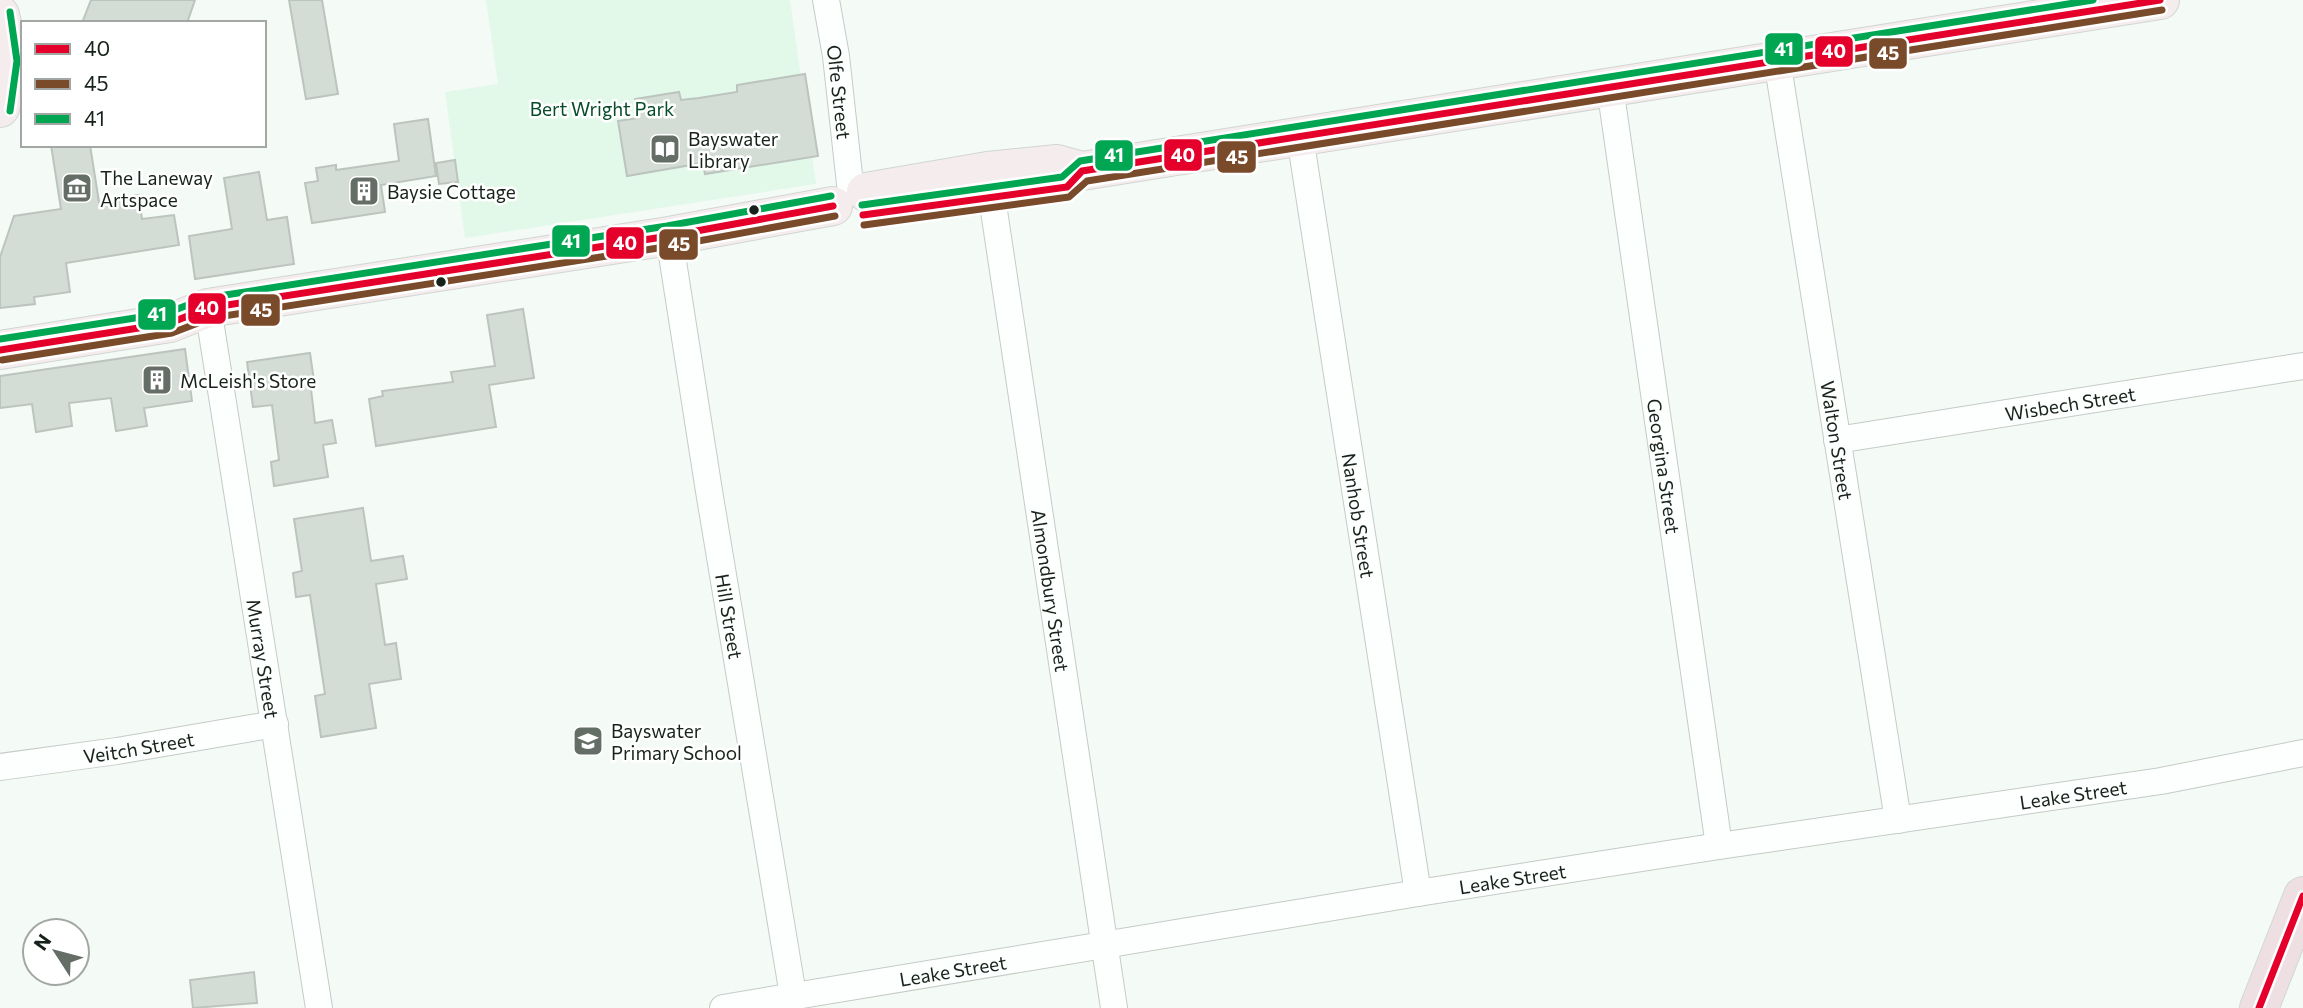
<svg xmlns="http://www.w3.org/2000/svg" width="2303" height="1008" viewBox="0 0 2303 1008" font-family="Commissioner,sans-serif">
	<style>
		.green { fill: #e2f8e9 }
		.building { fill: #d4dcd6; stroke: #bbc4be; stroke-width: 2 }
		.lines { fill: none; stroke-linecap: round; stroke-linejoin: round }
		.street-casing { stroke: #c4ccc6; stroke-width: 28 }
		.primary-casing { stroke: #d1d6d2; stroke-width: 40 }
		.highway-casing { stroke: #d1d6d2; stroke-width: 40 }
		.street { stroke: #fdfefe; stroke-width: 26 }
		.primary { stroke: #f5ecee; stroke-width: 38 }
		.highway { stroke: #eee0e2; stroke-width: 38 }
		.bus-1-casing { stroke: #fff; stroke-width: 12 }
		.bus-2-casing { stroke: #fff; stroke-width: 12 }
		.bus-3-casing { stroke: #fff; stroke-width: 12 }
		.bus-1 { stroke: #e4002b; stroke-width: 7 }
		.bus-2 { stroke: #7a4b2a; stroke-width: 7 }
		.bus-3 { stroke: #00a651; stroke-width: 7 }
		.bus-dot { fill: #17221a; stroke: #fff; stroke-width: 2.5 }
		.labels { text-anchor: middle; dominant-baseline: central; stroke-width: 5; stroke-linejoin: round; paint-order: stroke }
		.street-label { font-size: 19px; fill: #17221a; stroke: #fff }
		.park-label { font-size: 19px; fill: #074c29; stroke: #fff }
		.poi-label { font-size: 19px; fill: #17221a; stroke: #fff; text-anchor: start }
		.line-badge { stroke: #fff; stroke-width: 2.5 }
		.badge-label { font-size: 19px; text-anchor: middle; font-weight: bold; fill: #fff }
	</style>
	<rect width="100%" height="100%" fill="#f4faf6"/>
	<path class="green" d="M486 0H790L816 184 465 238 445 92 498 84Z"/>
	<path class="building" d="M91 0H195L187 23H82Z
		M289 0H322L338 94 306 99Z
		M805 74 818 156 705 174 703 163 627 176 618 121 638 118 635 99 679 92 681 100 699 98 737 92V85Z
		M428 119 436 176 381 185 385 212 312 223 305 183 318 181 316 168 336 165V170L399 161 394 124Z
		M51 145H90L99 202 139 195 142 219 174 215 179 245 66 263 70 292 34 297 35 304 0 308V257L14 216 61 209Z
		M455 160 458 182 439 184 436 163Z
		M259 172 267 220 287 217 294 264 195 279 189 236 232 229 224 178Z
		M523 309 534 378 489 385 496 427 376 446 369 399 383 396 382 391 453 382 451 372 495 366 487 315Z
		M185 349 192 401 144 408 147 426 116 431 111 398 69 403 72 426 36 432 32 404 0 408V376Z
		M310 353 315 388 311 389 315 423 332 420 336 443 323 445 328 477 274 486 271 462 279 460 272 405 253 407 247 362Z
		M363 508 371 561 403 556 407 579 376 584 385 645 396 643 401 679 369 684 376 728 321 737 315 696 325 694 310 595 296 597 293 573 302 571 294 519Z
		M254 972 257 1003 193 1008 190 980Z"/>
	<g class="lines">
		<g class="street-casing">
			<g id="street">
				<path id="s1" d="M826 0 836 56 850 184"/>
				<path id="s2" d="M1777 60 1898 820"/>
				<path id="s3" d="M1610 87 1719 846"/>
				<path id="s4" d="M1300 137 1418 893"/>
				<path id="s5" d="M988 171 1114 1008"/>
				<path id="s6" d="M669 236 709 491 793 995"/>
				<path id="s7" d="M208 308 319 1008"/>
				<path id="s8" d="M1837 440 2303 366"/>
				<path id="s9" d="M0 767 117 751 275 724"/>
				<path id="s10" d="M723 1008 1418 893 1719 846 2161 781 2303 753"/>
			</g>
		</g>
		<g class="primary-casing">
			<path id="primary" d="M0 15C9 47 9 76 0 108
				M866 192 988 171 1057 164 1082 171 2160 0
				M0 350 170 323 208 308 669 236 833 206"/>
		</g>
		<g class="highway-casing">
			<path id="highway" d="M2259 1008 2303 896"/>
		</g>
		<use href="#street" class="street"/>
		<use href="#primary" class="primary"/>
		<use href="#highway" class="highway"/>
		<g class="bus-1-casing">
			<path id="bus-1" d="M863 215 1067 187 1082 171 2160 0
				M0 350 170 323 208 308 669 236 833 206
				M2259 1008 2303 896"/>
		</g>
		<g class="bus-2-casing">
			<path id="bus-2" d="M864 225 1069 197 1087 181 2162 10
				M2 360 172 333 211 318 671 246 835 216"/>
		</g>
		<g class="bus-3-casing">
			<path id="bus-3" d="M10 12 17 61 10 111
				M862 205 1062 177 1080 161 2093 0
				M0 339 167 313 206 298 667 226 831 196"/>
		</g>
		<use href="#bus-1" class="bus-1"/>
		<use href="#bus-2" class="bus-2"/>
		<use href="#bus-3" class="bus-3"/>
	</g>
	<defs>
		<g id="library-square" transform="scale(1.575)"><rect x="-9" y="-9" width="18" height="18" rx="4" fill="#646e67" stroke="#fff"/><path d="M-6-4Q-3-5.5-.7-3.5V5Q-3 3-6 4ZM6-4Q3-5.5 .7-3.5V5Q3 3 6 4Z" fill="#fff"/></g>
		<g id="museum-square" transform="scale(1.575)"><rect x="-9" y="-9" width="18" height="18" rx="4" fill="#646e67" stroke="#fff"/><path d="M0-6L6-3V-2H-6V-3ZM-5-1h2V3h-2ZM-1-1h2V3h-2ZM3-1h2V3H3ZM-6 4H6V6H-6Z" fill="#fff"/></g>
		<g id="building-square" transform="scale(1.575)"><rect x="-9" y="-9" width="18" height="18" rx="4" fill="#646e67" stroke="#fff"/><path d="M-4-6H4V6H1V3H-1V6H-4ZM-2.5-4.3h1.7v1.8h-1.7ZM.8-4.3h1.7v1.8H.8ZM-2.5-1h1.7V.8h-1.7ZM.8-1h1.7V.8H.8Z" fill="#fff"/></g>
		<g id="school-square" transform="scale(1.575)"><rect x="-9" y="-9" width="18" height="18" rx="4" fill="#646e67" stroke="#fff"/><path d="M0-5L7-2L0 1L-7-2ZM-4 1L0 2.5L4 1V4Q0 6-4 4Z" fill="#fff"/></g>
	</defs>
	<g fill-rule="evenodd">
		<use href="#library-square" x="665" y="149"/>
		<use href="#museum-square" x="77" y="188"/>
		<use href="#building-square" x="364" y="191"/>
		<use href="#building-square" x="157" y="380"/>
		<use href="#school-square" x="588" y="741"/>
	</g>
	<g class="bus-dot">
		<circle cx="754" cy="210" r="6"/>
		<circle cx="441" cy="282" r="6"/>
	</g>
	<g class="labels">
		<g class="street-label">
			<text stroke="none"><textPath href="#s1" startOffset="93">Olfe Street</textPath></text>
			<text stroke="none"><textPath href="#s8" startOffset="236">Wisbech Street</textPath></text>
			<text stroke="none"><textPath href="#s2" startOffset="385">Walton Street</textPath></text>
			<text stroke="none"><textPath href="#s3" startOffset="383">Georgina Street</textPath></text>
			<text stroke="none"><textPath href="#s4" startOffset="383">Nanhob Street</textPath></text>
			<text stroke="none"><textPath href="#s5" startOffset="424">Almondbury Street</textPath></text>
			<text stroke="none"><textPath href="#s6" startOffset="385">Hill Street</textPath></text>
			<text stroke="none"><textPath href="#s7" startOffset="355">Murray Street</textPath></text>
			<text stroke="none"><textPath href="#s9" startOffset="140">Veitch Street</textPath></text>
			<text stroke="none"><textPath href="#s10" startOffset="1367">Leake Street</textPath></text>
			<text stroke="none"><textPath href="#s10" startOffset="800">Leake Street</textPath></text>
			<text stroke="none"><textPath href="#s10" startOffset="233">Leake Street</textPath></text>
		</g>
		<g class="park-label">
			<text x="602" y="108">Bert Wright Park</text>
		</g>
		<g class="poi-label">
			<text x="688" y="138">Bayswater<tspan x="688" dy="22">Library</tspan></text>
			<text x="100" y="177">The Laneway<tspan x="100" dy="22">Artspace</tspan></text>
			<text x="387" y="191">Baysie Cottage</text>
			<text x="180" y="380">McLeish's Store</text>
			<text x="611" y="730">Bayswater<tspan x="611" dy="22">Primary School</tspan></text>
		</g>
	</g>
	<g class="line-badge">
		<rect x="1764" y="32" width="40" height="34" rx="7" fill="#00a651"/>
		<rect x="1814" y="35" width="40" height="33" rx="7" fill="#e4002b"/>
		<rect x="1868" y="37" width="40" height="33" rx="7" fill="#7a4b2a"/>
		<rect x="1163" y="138" width="40" height="34" rx="7" fill="#e4002b"/>
		<rect x="1094" y="139" width="40" height="33" rx="7" fill="#00a651"/>
		<rect x="1216" y="140" width="41" height="34" rx="7" fill="#7a4b2a"/>
		<rect x="551" y="224" width="40" height="34" rx="7" fill="#00a651"/>
		<rect x="605" y="226" width="40" height="34" rx="7" fill="#e4002b"/>
		<rect x="658" y="228" width="41" height="33" rx="7" fill="#7a4b2a"/>
		<rect x="187" y="292" width="40" height="33" rx="7" fill="#e4002b"/>
		<rect x="240" y="293" width="41" height="34" rx="7" fill="#7a4b2a"/>
		<rect x="137" y="298" width="40" height="33" rx="7" fill="#00a651"/>
	</g>
	<g class="badge-label">
		<text x="1784" y="56">41</text>
		<text x="1834" y="58">40</text>
		<text x="1888" y="60">45</text>
		<text x="1183" y="162">40</text>
		<text x="1114" y="162">41</text>
		<text x="1237" y="164">45</text>
		<text x="571" y="248">41</text>
		<text x="625" y="250">40</text>
		<text x="679" y="251">45</text>
		<text x="207" y="315">40</text>
		<text x="261" y="317">45</text>
		<text x="157" y="321">41</text>
	</g>
	<rect x="21" y="21" width="245" height="126" fill="#ffffff" stroke="#a2a7a3" stroke-width="2"/>
	<rect x="35" y="44" width="35" height="10" fill="#e4002b" stroke="#a2a7a3" stroke-width="2"/>
	<text x="84" y="56" font-size="21" fill="#17221a">40</text>
	<rect x="35" y="79" width="35" height="10" fill="#7a4b2a" stroke="#a2a7a3" stroke-width="2"/>
	<text x="84" y="91" font-size="21" fill="#17221a">45</text>
	<rect x="35" y="114" width="35" height="10" fill="#00a651" stroke="#a2a7a3" stroke-width="2"/>
	<text x="84" y="126" font-size="21" fill="#17221a">41</text>
	<g transform="translate(56 952) rotate(306)"><circle r="33" fill="#ffffff" stroke="#a2a7a3" stroke-width="2"/>
	<path d="M0-5L12 26L0 18L-12 26Z" fill="#646e67"/>
	<text y="-10" font-size="19" font-weight="bold" text-anchor="middle" fill="#17221a">N</text>
	</g>
</svg>
